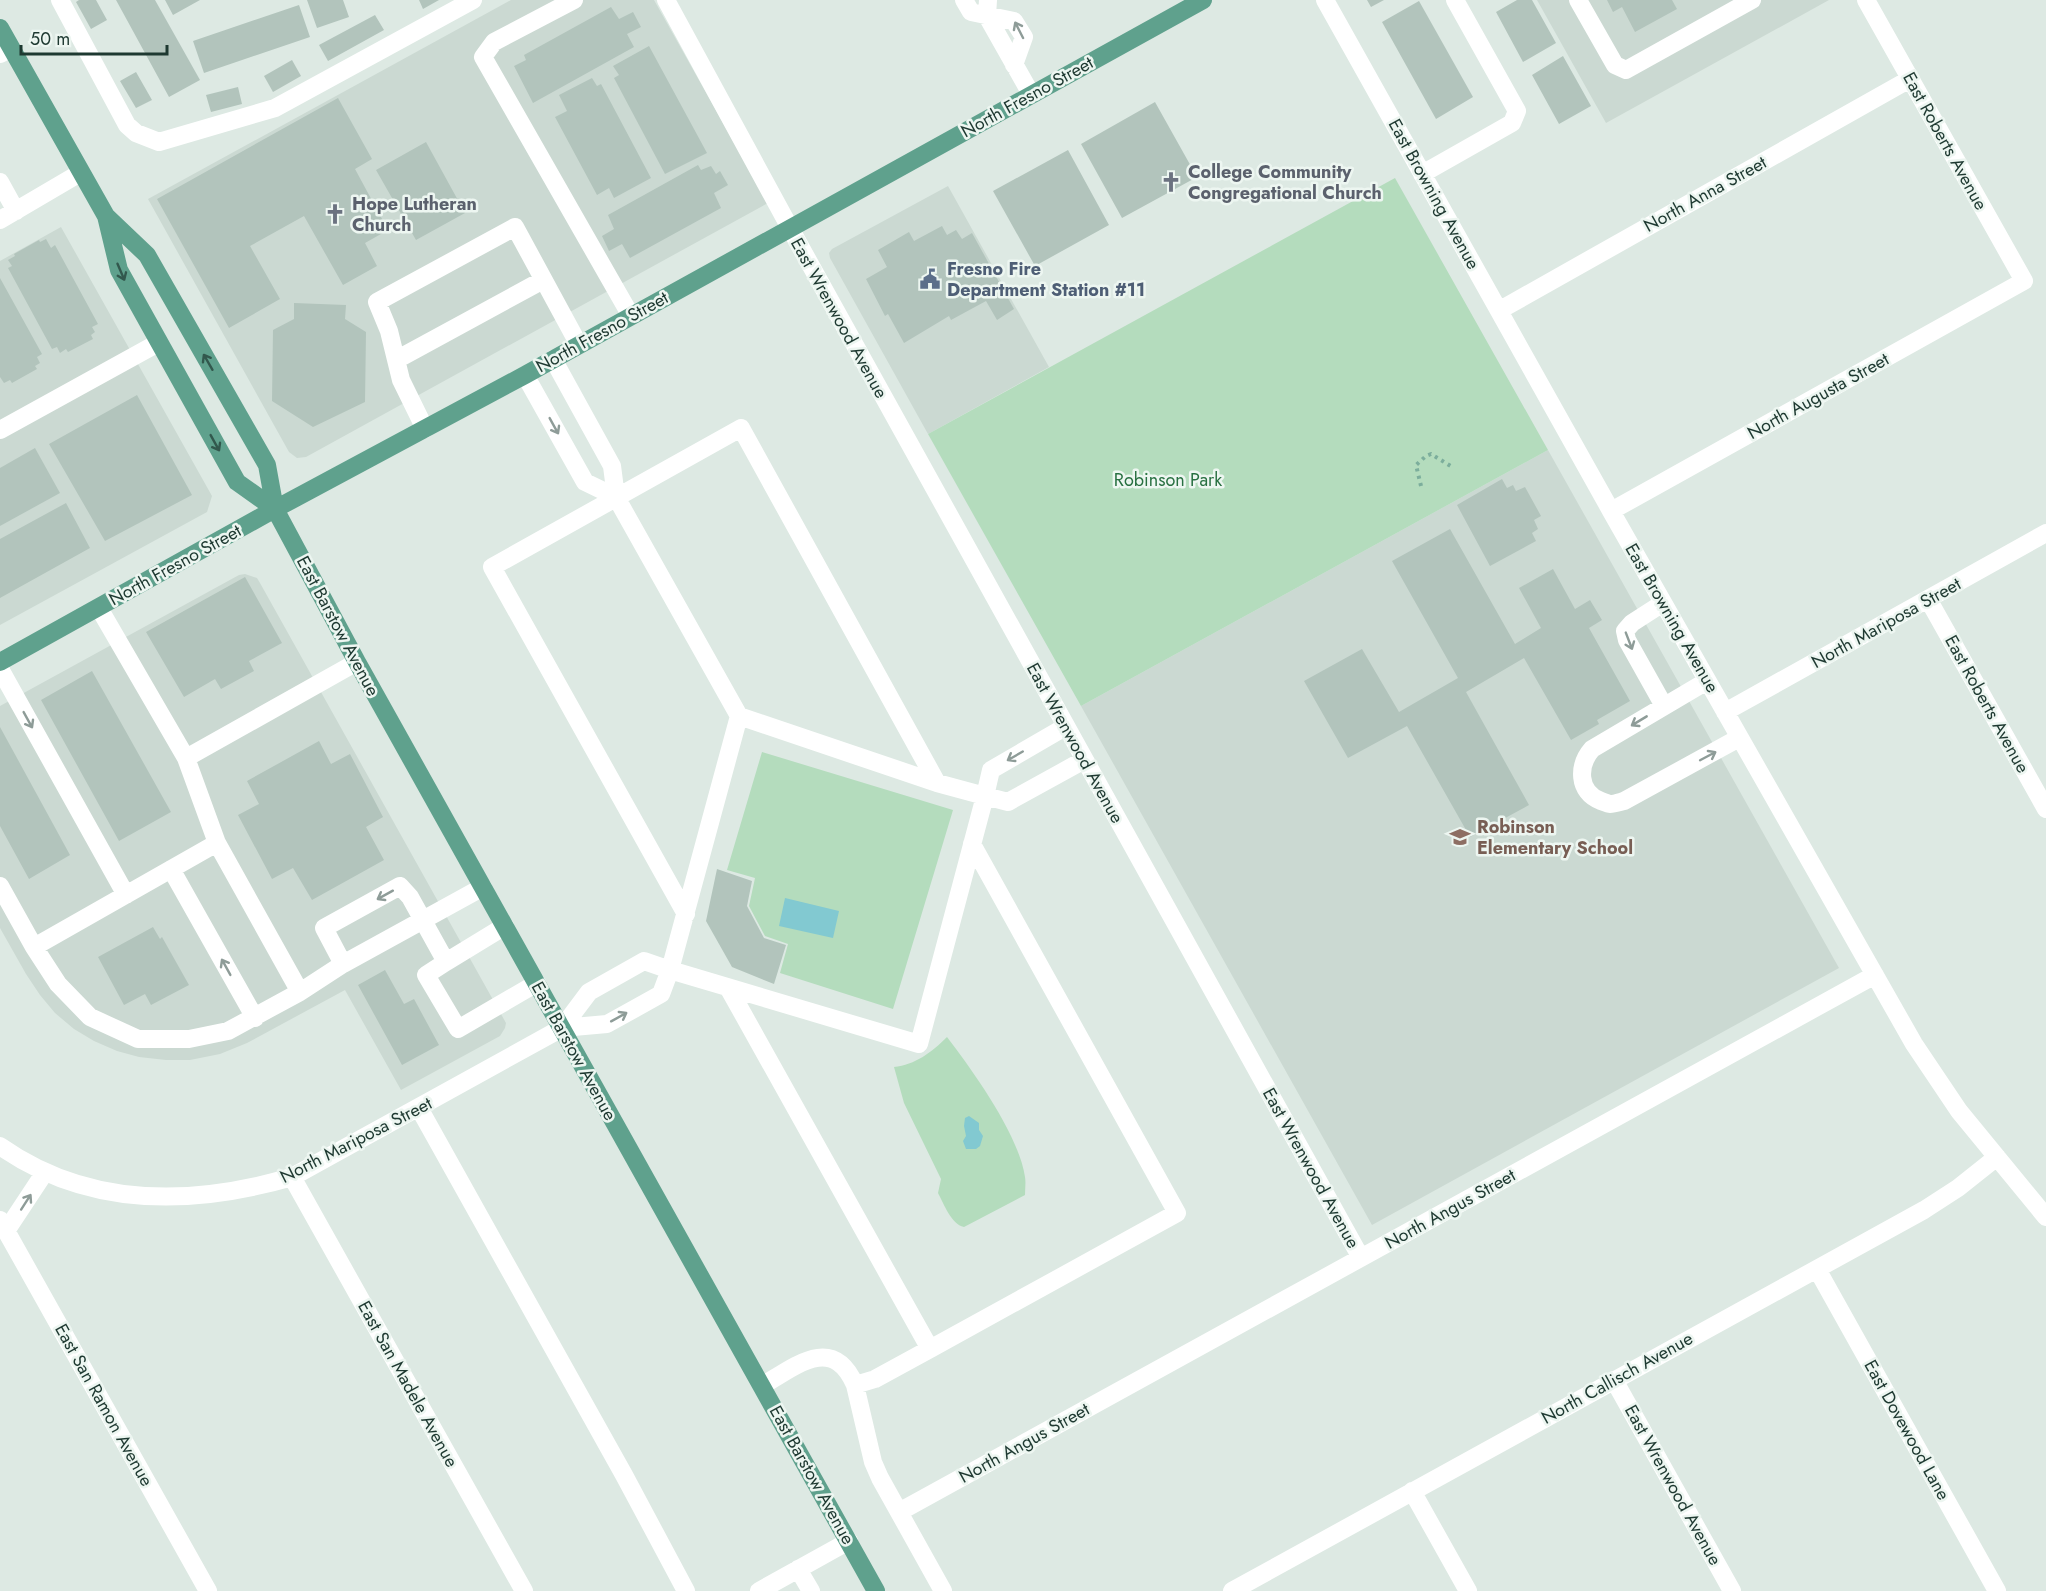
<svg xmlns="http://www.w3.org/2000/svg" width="2046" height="1591" viewBox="0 0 2046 1591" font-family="Jost,sans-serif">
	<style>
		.built { fill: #cbd9d2 }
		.green { fill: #b4dcbd }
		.water { fill: #82c9d1 }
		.building { fill: #b2c4bc }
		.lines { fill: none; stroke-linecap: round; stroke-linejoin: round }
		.path { stroke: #7cae9c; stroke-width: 4; stroke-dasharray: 3 4.5; stroke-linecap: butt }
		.minor { stroke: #fff; stroke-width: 18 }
		.major { stroke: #5fa18d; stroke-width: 18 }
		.oneway { stroke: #8e9c98 }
		.oneway2 { stroke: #32584d }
		.labels { text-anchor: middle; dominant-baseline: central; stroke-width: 5; stroke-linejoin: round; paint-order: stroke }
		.street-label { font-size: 18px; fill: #1e3931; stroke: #edf6f1 }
		.worship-label { font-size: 18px; font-weight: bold; fill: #5b616d; stroke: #edf6f1; text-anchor: start }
		.service-label { font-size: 18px; font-weight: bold; fill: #4e5e75; stroke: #edf6f1; text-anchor: start }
		.park-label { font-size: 18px; fill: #287041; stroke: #edf6f1 }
		.education-label { font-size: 18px; font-weight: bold; fill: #785e54; stroke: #edf6f1; text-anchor: start }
	</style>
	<rect width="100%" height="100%" fill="#dde9e3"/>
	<path class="built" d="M511 0H654L768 203 306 457 297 458 289 452 148 199Z
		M1537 0H1829L1606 123Z
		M948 186 1049 367 928 434 830 258 829 253 832 249Z
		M61 227 212 496 207 512 0 625V261Z
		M1548 450 1839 968 1372 1225 1081 706Z
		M245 574 257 578 260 583 506 1023 505 1028 500 1036 401 1090 345 990 247 1043 220 1054 190 1060H166L139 1057 117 1051 94 1041 74 1029 55 1013 40 995 26 974 0 928V706L239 575Z"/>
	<path class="green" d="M1395 178 1548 450 1081 706 928 434Z
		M762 752 953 810 893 1009 780 973 788 944 765 936 749 906 755 878 727 870Z
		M947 1037C973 1071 1019 1135 1025 1177 1026 1183 1025 1189 1025 1195L964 1227C951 1224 944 1204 938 1193L941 1179 904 1103 894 1067C915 1065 932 1052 947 1037Z"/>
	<path class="water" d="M785 898 839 911 833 938 779 926Z
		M969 1116 979 1123V1130L983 1136 980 1146 976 1149H966L963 1141 966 1136 964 1126 965 1118Z"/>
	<path class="building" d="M79 0H96L107 20 91 29 76 2Z
		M116 0H155L200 80 169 97Z
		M165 0H200L173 15Z
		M307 0H343L349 17 317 28Z
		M419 0H439L423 9Z
		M1367 0H1384L1371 7Z
		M1517 0H1532L1556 43 1523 62 1496 12Z
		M1607 0H1672L1677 9 1635 32 1622 7 1613 12Z
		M1419 1 1473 97 1436 119 1382 22Z
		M299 5 310 37 204 73 193 41Z
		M611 7 619 19 633 12 641 27 627 34 634 47 533 103 514 66 526 60 524 55Z
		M375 15 384 30 328 61 319 45Z
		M649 46 707 153 665 174 614 78 619 75 613 66Z
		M1563 56 1591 106 1559 124 1532 75Z
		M292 60 301 76 273 92 264 76Z
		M136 72 152 100 136 108 120 81Z
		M592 78 597 86 601 84 651 178 614 198 609 188 597 195 555 117 567 111 559 95Z
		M238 87 242 104 211 112 206 95Z
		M338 98 372 159 355 169 388 230 365 243 377 266 343 285 304 216 250 246 280 299 229 328 157 199Z
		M1155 102 1197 177 1122 218 1081 144Z
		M426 142 465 213 416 240 376 170Z
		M1068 150 1109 225 1035 266 993 191Z
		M698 165 701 170 711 166 716 174 720 171 728 185 714 193 721 208 630 258 622 244 609 251 602 236 614 229 608 215Z
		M942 226 947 235 956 230 962 239 972 233 1014 309 997 320 986 301 951 320 949 316 904 343 888 314 885 316 866 279 887 267 878 250 909 232 914 241Z
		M46 239 51 248 55 245 98 324 92 327 95 332 91 335 93 339 68 352 66 349 60 353 57 347 52 349 8 268 12 266 8 260 15 256 14 254 39 240 40 242Z
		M0 278 42 354 37 357 40 363 35 366 37 369 12 383 10 380 4 383 0 377Z
		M294 303 346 305 345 319 366 332 365 402 313 427 272 401 273 330 294 319Z
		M137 395 192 495 105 541 49 444Z
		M35 448 60 493 0 526V468Z
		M1502 479 1507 488 1513 485 1516 491 1525 487 1541 516 1534 520 1538 529 1532 533 1536 541 1490 566 1457 505Z
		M66 503 90 548 0 598V539Z
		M1450 529 1515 644 1541 628 1519 588 1553 569 1575 609 1590 600 1602 620 1589 628 1630 701 1597 720 1599 724 1571 740 1524 658 1466 692 1529 805 1470 837 1407 726 1348 758 1304 681 1362 649 1399 712 1458 678 1392 561Z
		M245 577 282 643 249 661 254 671 221 689 215 679 184 697 146 632Z
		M92 671 171 812 119 841 41 700Z
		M0 727 70 855 29 879 0 826Z
		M319 741 331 764 350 754 383 817 366 827 384 860 312 900 293 868 272 879 238 815 259 804 247 781Z
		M717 869 752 881 747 906 764 938 786 945 774 984 732 967 706 921Z
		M153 927 160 939 162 937 189 985 151 1005 145 994 124 1005 98 957Z
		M385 970 404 1004 414 999 439 1045 402 1065 358 985Z"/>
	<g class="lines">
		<path class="path" d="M1421 486 1416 465 1426 456 1431 454 1454 468"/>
		<path class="minor" d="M60 0 127 125 136 133 159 142 275 108 473 0
			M574 0 494 42 483 57 631 316
			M666 0 790 228 1361 1258
			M964 0 971 12 1014 21 1024 37 1014 65
			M988 0 987 16 1031 94
			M1325 0 1611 511 1914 1044 1959 1111 2046 1217
			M1578 0 1615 65 1626 70 1752 0
			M0 54 11 48
			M1422 174 1512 123 1517 111 1455 0
			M0 182 16 211
			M0 220 80 173
			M1500 310 1910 79
			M553 359 612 466 616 497 739 716
			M396 360 543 280
			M525 375 585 482 616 497
			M425 429 401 380 389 331 377 302 515 227 579 345
			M0 430 158 343
			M1611 511 2024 281 1866 0
			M1928 599 2046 809
			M1663 603 1632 623 1625 631 1627 640 1664 706
			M99 608 186 758 217 843
			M0 669 126 895
			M1707 681 1592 749C1578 765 1577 792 1601 801 1601 801 1609 804 1610 804 1614 804 1620 802 1624 801L1739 738
			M1725 712 2046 533
			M739 716 937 783 985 796 919 1044 670 970Z
			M1065 727 991 770 985 796 1008 802 1084 760
			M186 758 357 662
			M171 869 255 1018
			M0 886 34 947 58 984 90 1017 138 1039H189L228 1031 300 992 217 843 34 947
			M686 914 492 567 741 428 937 783
			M446 962 426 975 458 1029 537 983
			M343 964 324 928 400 886 410 897 446 962 505 926
			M729 989 930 1349 1177 1213 972 844
			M300 992 343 964 483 887
			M419 1108 624 1475 686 1591
			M0 1146C88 1208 192 1206 292 1177L562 1028 589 992 644 961 670 970 661 994 607 1024 562 1028
			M292 1177 524 1591
			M0 1220 208 1591
			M6 1231 45 1172
			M1817 1269 1997 1591
			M1614 1380 1732 1591
			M855 1385 875 1379 930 1349
			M762 1386C795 1366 833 1334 855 1385L873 1462 880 1478 943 1591
			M1412 1491 1468 1591
			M899 1512 1875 975
			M798 1569 811 1591
			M759 1591 849 1541
			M1232 1591 1924 1210 1958 1188 1997 1157"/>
		<path class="major" d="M0 28 106 216 147 255 267 465 275 509 357 662 876 1591
			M106 216 119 270 237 482 275 509
			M0 662 275 509 525 375 1203 0"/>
	</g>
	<defs><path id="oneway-shaft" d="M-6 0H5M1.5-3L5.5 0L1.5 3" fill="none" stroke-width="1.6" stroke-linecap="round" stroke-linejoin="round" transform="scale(1.5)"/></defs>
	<g class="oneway">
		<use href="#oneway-shaft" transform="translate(1019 30) rotate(-117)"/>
		<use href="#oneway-shaft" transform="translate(554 426) rotate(61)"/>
		<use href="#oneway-shaft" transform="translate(1629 641) rotate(69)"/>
		<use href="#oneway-shaft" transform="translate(28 720) rotate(61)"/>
		<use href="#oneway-shaft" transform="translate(1639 721) rotate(149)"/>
		<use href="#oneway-shaft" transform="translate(1015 756) rotate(150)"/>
		<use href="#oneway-shaft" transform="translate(1708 756) rotate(-28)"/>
		<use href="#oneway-shaft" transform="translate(385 895) rotate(151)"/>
		<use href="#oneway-shaft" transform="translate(226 967) rotate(-119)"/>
		<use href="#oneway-shaft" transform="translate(619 1017) rotate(-29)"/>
		<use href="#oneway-shaft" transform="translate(26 1202) rotate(-57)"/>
	</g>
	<g class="oneway2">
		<use href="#oneway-shaft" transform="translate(121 272) rotate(67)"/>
		<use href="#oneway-shaft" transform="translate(208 362) rotate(-120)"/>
		<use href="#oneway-shaft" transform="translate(215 443) rotate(61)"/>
	</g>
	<defs>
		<g id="church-bare" transform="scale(1.62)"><path d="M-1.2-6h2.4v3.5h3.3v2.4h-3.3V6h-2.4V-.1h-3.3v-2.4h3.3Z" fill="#6b7280" stroke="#edf6f1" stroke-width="2.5" paint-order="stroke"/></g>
		<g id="civic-bare" transform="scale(1.62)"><path d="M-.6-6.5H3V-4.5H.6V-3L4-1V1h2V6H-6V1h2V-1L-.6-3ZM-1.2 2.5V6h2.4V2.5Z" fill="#5c6f8a" stroke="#edf6f1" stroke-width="2.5" paint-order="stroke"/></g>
		<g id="school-bare" transform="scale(1.62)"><path d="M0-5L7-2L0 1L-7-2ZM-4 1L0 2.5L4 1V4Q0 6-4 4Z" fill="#8d6e63" stroke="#edf6f1" stroke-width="2.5" paint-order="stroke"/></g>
	</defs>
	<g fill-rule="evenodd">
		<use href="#church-bare" x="1171" y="182"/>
		<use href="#church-bare" x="335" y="214"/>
		<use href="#civic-bare" x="930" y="279"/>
		<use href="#school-bare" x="1460" y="837"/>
	</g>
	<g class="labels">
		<g class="street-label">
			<text transform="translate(1027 97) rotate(-29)">North Fresno Street</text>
			<text transform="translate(1945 141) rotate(61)">East Roberts Avenue</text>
			<text transform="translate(1434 194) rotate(61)">East Browning Avenue</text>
			<text transform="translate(1705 194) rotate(-29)">North Anna Street</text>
			<text transform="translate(839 318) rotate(61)">East Wrenwood Avenue</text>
			<text transform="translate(602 332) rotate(-29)">North Fresno Street</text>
			<text transform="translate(1818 396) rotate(-29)">North Augusta Street</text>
			<text transform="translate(175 565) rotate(-29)">North Fresno Street</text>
			<text transform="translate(1672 618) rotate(60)">East Browning Avenue</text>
			<text transform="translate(1886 623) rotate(-29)">North Mariposa Street</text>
			<text transform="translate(338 626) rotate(62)">East Barstow Avenue</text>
			<text transform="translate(1987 704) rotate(61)">East Roberts Avenue</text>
			<text transform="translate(1075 743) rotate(61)">East Wrenwood Avenue</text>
			<text transform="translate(574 1051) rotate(61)">East Barstow Avenue</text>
			<text transform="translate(356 1140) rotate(-27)">North Mariposa Street</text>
			<text transform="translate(1311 1168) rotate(61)">East Wrenwood Avenue</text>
			<text transform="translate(1450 1209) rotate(-29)">North Angus Street</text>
			<text transform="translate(1617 1378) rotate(-29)">North Callisch Avenue</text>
			<text transform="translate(408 1384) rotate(61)">East San Madele Avenue</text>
			<text transform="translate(104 1405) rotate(61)">East San Ramon Avenue</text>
			<text transform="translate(1907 1430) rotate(61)">East Dovewood Lane</text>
			<text transform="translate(1024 1443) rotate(-29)">North Angus Street</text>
			<text transform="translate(812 1475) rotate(61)">East Barstow Avenue</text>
			<text transform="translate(1673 1485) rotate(61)">East Wrenwood Avenue</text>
		</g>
		<g class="worship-label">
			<text x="1188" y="172">College Community<tspan x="1188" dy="21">Congregational Church</tspan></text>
			<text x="352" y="204">Hope Lutheran<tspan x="352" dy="21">Church</tspan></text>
		</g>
		<g class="service-label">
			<text x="947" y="269">Fresno Fire<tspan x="947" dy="21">Department Station #11</tspan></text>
		</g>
		<g class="park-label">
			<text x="1168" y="480">Robinson Park</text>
		</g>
		<g class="education-label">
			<text x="1477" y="827">Robinson<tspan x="1477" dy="21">Elementary School</tspan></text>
		</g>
	</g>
	<path d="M21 45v9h146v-9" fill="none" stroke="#1e3931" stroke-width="3"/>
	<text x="30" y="45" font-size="18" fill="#1e3931" stroke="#edf6f1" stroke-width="4.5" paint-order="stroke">50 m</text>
</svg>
